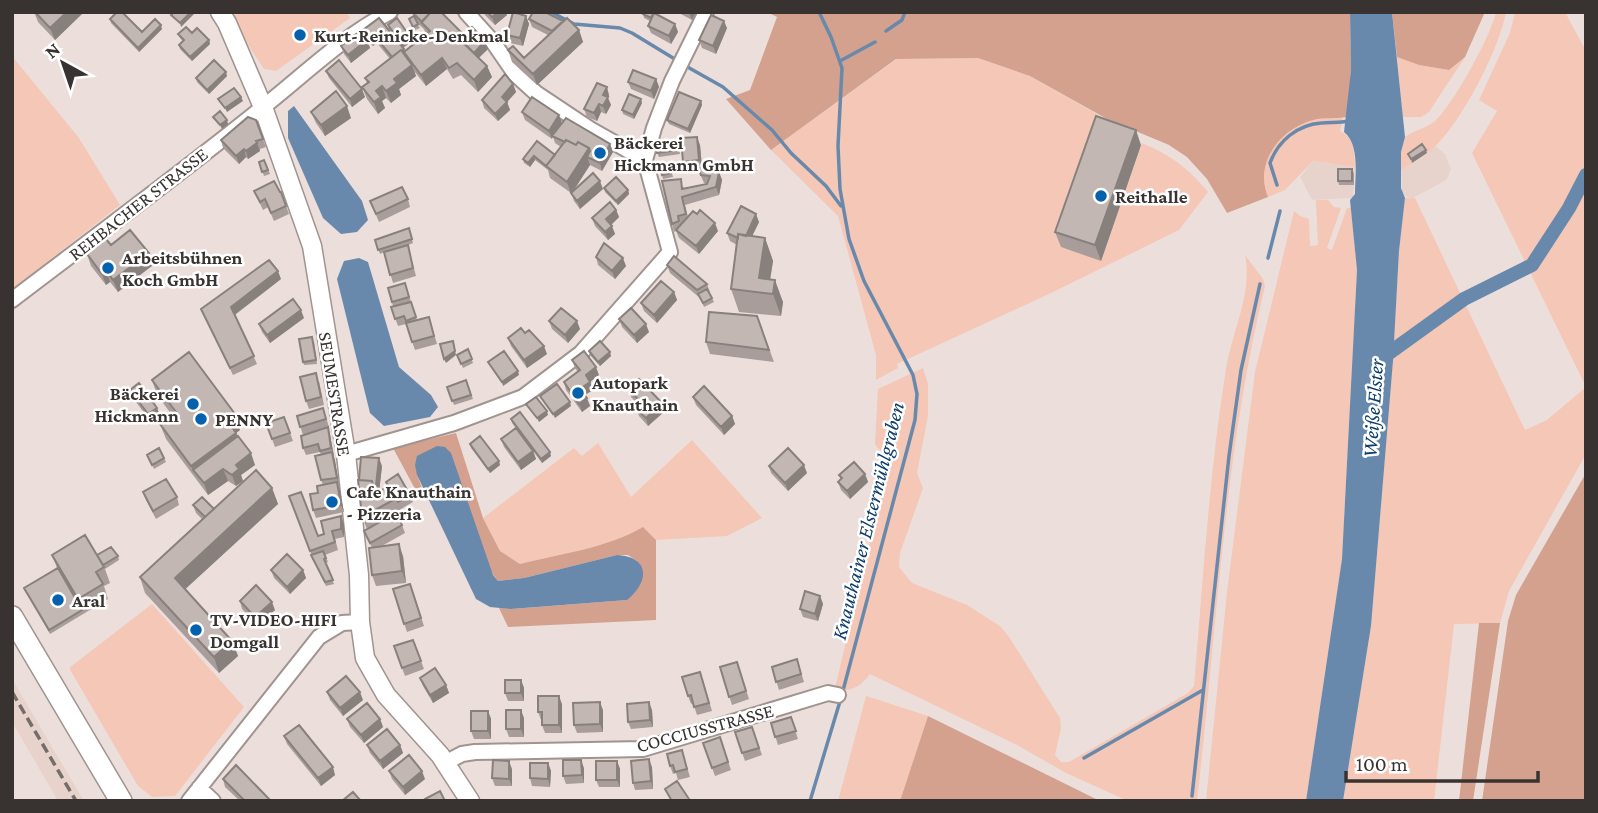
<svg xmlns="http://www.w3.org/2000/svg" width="1598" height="813" viewBox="0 0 1598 813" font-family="'Crimson Pro',serif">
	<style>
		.built { fill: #e8d3cc }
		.green { fill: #f4c7b6 }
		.forest { fill: #d3a18e }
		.water { fill: #6989ac }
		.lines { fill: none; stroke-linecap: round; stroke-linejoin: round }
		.stream { stroke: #6989ac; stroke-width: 3.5 }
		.canal { stroke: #6989ac; stroke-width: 14 }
		.minor-casing { stroke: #a09490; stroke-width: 18 }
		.tertiary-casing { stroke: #a09490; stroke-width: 21 }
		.secondary-casing { stroke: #a09490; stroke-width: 24 }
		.minor { stroke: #fff; stroke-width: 14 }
		.tertiary { stroke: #fff; stroke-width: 18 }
		.secondary { stroke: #fff; stroke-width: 21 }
		.rail { stroke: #756d6a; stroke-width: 3.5; stroke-dasharray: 10 5; stroke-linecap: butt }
		.wall { fill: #a89d9a }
		.shaded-wall { fill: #88807d }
		.building { fill: #c3b7b3; stroke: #88807d; stroke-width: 2 }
		.poi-dot { fill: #0361ae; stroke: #fff; stroke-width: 2.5 }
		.labels { text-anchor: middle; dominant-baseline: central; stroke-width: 5; stroke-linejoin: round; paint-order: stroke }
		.poi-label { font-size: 19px; font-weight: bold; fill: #383331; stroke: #fff; text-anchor: start }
		.street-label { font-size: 19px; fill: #383331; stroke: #fff }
		.water-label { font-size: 21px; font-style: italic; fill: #0b3c6b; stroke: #fff }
	</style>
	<rect width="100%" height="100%" fill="#ecdfdb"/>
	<path class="built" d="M1418 131 1445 154 1451 169 1447 179 1441 183 1411 199 1402 194 1401 152 1405 137Z
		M1313 161 1355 167 1353 198 1312 200 1300 177Z
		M12 679 18 689 84 801H58L12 722Z"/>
	<path class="green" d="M237 12H346L350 18 276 71 264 69 231 20Z
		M1496 12H1506C1500 48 1457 133 1427 153L1424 149 1409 158 1412 163 1401 170V152L1405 137C1414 130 1425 129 1434 122 1452 107 1491 36 1496 12Z
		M1515 12H1565L1586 51V454L1509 591 1500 623 1454 624 1434 801H1343L1371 626 1393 361 1399 251 1405 198H1415L1525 430 1547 420 1586 387 1472 153 1497 111 1479 100 1510 33Z
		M12 56 79 138 120 205 12 289Z
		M1397 57 1419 65 1449 70 1465 57 1429 112 1421 117H1403Z
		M978 58 1030 76 1107 120 1061 247 1101 260 1142 143C1172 156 1187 167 1208 192L1179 230 1049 294 897 364 898 368 876 380V355L838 216 771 150 897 59Z
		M1343 118 1340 131C1355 138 1354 152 1355 167L1313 161 1285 190 1268 197C1254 163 1280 126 1315 119 1324 117 1334 118 1343 118Z
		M1316 200H1328L1334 207 1341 208 1327 248 1332 250 1347 208H1351L1357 270 1342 559 1306 801H1206L1227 592 1255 372 1294 211 1300 216 1309 219 1310 246 1318 245Z
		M1245 255 1263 279 1265 286C1224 454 1217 629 1197 801H1128L1066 773 1017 745 870 674C860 687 854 690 838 691L835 688 889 462 875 444 878 389 923 368 928 384V416L917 473 923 488 900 553 899 567 912 583 967 605 1000 626 1009 637 1060 718 1061 728 1055 755 1061 762H1069L1188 693 1194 686C1203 581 1209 474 1226 369 1232 332 1253 292 1245 255Z
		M692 440 762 518 727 536 656 540 643 528C605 549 562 553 520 564L500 551 483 518 574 448 582 456 598 443 631 497Z
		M152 604 244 707 175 796 152 797 138 786 69 668Z
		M866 696 928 716 900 801H838Z"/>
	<path class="forest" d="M767 12H1350L1351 70 1347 117C1336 119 1324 117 1313 120 1279 129 1254 164 1268 197L1227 213 1207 179 1187 157 1169 145 1107 119 1030 76 978 58 896 59 771 150 726 99 750 90 777 17Z
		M1392 12H1485L1465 57 1449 70 1419 65 1397 57Z
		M456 433 483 518 500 551 520 564C562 553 605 549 643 527L656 540V620L508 627 499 608 512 609 627 600 637 561 628 555H617L524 578 498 581 417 475 424 493 421 500 393 448Z
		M1586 473V801H1482L1508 621 1516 595Z
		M1479 623H1500L1473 801H1459Z
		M928 716 1100 801H900Z"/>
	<path class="water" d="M1350 12H1392L1405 137 1401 152V188L1405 198 1399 251 1393 361 1371 626 1343 801H1306L1342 559 1357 270 1350 200 1355 194C1355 175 1360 145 1344 132L1351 70Z
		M294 106 362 201 368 220 357 232 341 234 323 218 288 138V111Z
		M359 258 368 262 399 367 431 395 438 407 430 417 384 426 370 413 337 279 344 261Z
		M437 446 445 447 451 453 493 575 498 581 524 578 617 555C651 557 649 582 627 600L511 609 490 607 476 599 417 475 415 465 417 456Z"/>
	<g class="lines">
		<path class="stream" d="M551 12 574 24 620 28 632 33 678 61
			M886 31 902 20 905 12
			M840 61 875 42
			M684 65 723 87 772 130 791 153 826 186 841 206
			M1277 185 1270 163C1278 141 1297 125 1321 123 1330 122 1340 123 1349 121
			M1268 258 1280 211
			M1084 758 1203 690
			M1192 796 1229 456 1241 370 1260 284
			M810 801 841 698 915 420 917 394 913 375 864 281 849 239 840 189 838 146 842 68 831 37 819 12"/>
		<path class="canal" d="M1378 361 1464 299 1532 265 1569 208 1586 175"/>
		<g class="minor-casing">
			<path id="minor" d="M466 12 493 42 515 74 536 93 590 129 645 160
				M12 300C96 236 180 174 262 108 304 75 342 37 390 12
				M346 454 454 423 523 397 581 353 670 252 645 160 654 128 672 81 706 12
				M445 763 462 754 475 752 643 749 828 693 838 695
				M199 788 213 801
				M189 801 319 637 342 623 360 622"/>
		</g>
		<g class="tertiary-casing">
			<path id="tertiary" d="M220 12 227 23 263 107 312 246 346 454 359 575 360 622 365 658 386 695 440 755 470 801"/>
		</g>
		<g class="secondary-casing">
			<path id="secondary" d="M12 617 121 801"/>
		</g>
		<use href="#minor" class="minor"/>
		<use href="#tertiary" class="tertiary"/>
		<use href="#secondary" class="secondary"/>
		<path class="rail" d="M12 692 76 801"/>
	</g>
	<path class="wall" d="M34 12H84L55 40 38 22Z
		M482 12H506L507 15 495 25Z
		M658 12 656 14 675 24 678 32 671 44 651 33 648 26 650 21 644 18 643 14Z
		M677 12H696L692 20Z
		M414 14 461 32 463 36 488 49 479 58 487 66 492 77 478 92 461 75 453 79 447 69 426 86 414 71 416 76 399 89 401 95 391 103 386 98 382 101 385 108 378 114 367 99 362 87 367 83 365 78 390 59 377 43 373 46 366 38 363 30 390 32 388 25 408 34 411 42 403 48 405 51 426 35 424 29 417 23 420 28 415 30 409 19 416 20Z
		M526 16 529 24 523 46 510 43 507 35Z
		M110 19 142 32 162 29 139 52 111 23Z
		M529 19 579 30 583 42 537 85 512 62 508 50 524 58 548 35 532 27Z
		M727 28 716 54 702 48 699 40Z
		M192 33 209 40 210 44 192 61 180 49 179 45 183 41 180 38 178 34Z
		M367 40 370 48 351 63 344 54 341 46Z
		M326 71 365 97 352 107 329 78Z
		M227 76 209 94 197 82 196 78Z
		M656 79 659 87 654 99 631 89 628 82Z
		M513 84 516 92 507 102 510 110 498 121 484 108 482 100Z
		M609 95 608 98 611 105 606 114 601 112 597 121 587 117 584 109Z
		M701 101 702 105 690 133 669 124 667 120Z
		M642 103 634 119 623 114 622 110Z
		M311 112 351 118 325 136 316 123Z
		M522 112 562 124 610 144 613 152 602 171 590 165 573 192 603 189 580 209 574 201 571 193 550 178 548 170 535 160 530 167 524 163 523 159 537 141 555 155 561 147 555 143 553 137 552 139 525 120Z
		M256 120 266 147 260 149V151L248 159 246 157 239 164 223 148 221 140Z
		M678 144 680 154 659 157 657 153Z
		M700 145 702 168H699L719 172 722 180 719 195 685 205 688 217 718 231 699 254 679 238 676 231 674 232 672 224 683 186 684 189 708 184 704 183 698 169 686 170 683 162Z
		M1141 145 1101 261 1061 247 1055 232Z
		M264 160 270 174 264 176 259 162Z
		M660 167 671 169 673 177 663 179Z
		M1354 172V185H1339L1338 181Z
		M604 188 628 190 629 194 618 205 605 192Z
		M254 191 281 192 289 214 274 221 268 207 263 210Z
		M408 199 410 207 379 222 370 201Z
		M616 210 619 217 611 225 615 234 608 240 595 226 592 218Z
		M759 222 752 236 765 238 773 261 770 279 783 302 781 316 739 312 731 289 737 245 730 241 727 233Z
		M409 228 413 243 408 245 416 276 393 283 384 252 380 254 375 240Z
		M111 245 149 253 153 265 118 292 110 282 106 285 91 266 87 254Z
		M596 257 626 266 615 279 598 265Z
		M667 265 707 284 710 292 709 293 714 302 704 307 700 298 670 273Z
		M281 279 235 315 257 364 233 375 201 309Z
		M405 283 417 320 429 317 437 344 415 350 406 324 398 326 391 307 393 306 388 288Z
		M674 292 677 300 657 323 644 311 641 303Z
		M757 316 774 362 710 354 706 342Z
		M304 318 270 343 262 332 259 324Z
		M619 319 649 332 637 343 622 327Z
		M549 321 580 329 568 343 552 329Z
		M525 333 547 354 527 368 511 346 508 338Z
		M314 341 317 364 304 365 303 362Z
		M468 349 473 363 463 368 457 355Z
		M589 351 611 356 600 366 590 355Z
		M572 360 599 375 590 382 593 390 585 395 590 406 582 412 566 390 564 382 578 372 575 368Z
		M152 380 240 430 236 433 238 436 255 465 241 475 243 481 236 486 228 481 208 495 166 439 160 424 172 415 157 395Z
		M466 380 473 399 454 405 447 387Z
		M319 381 324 405 309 409 306 401Z
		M628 389 665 411 648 426 639 416 636 409 639 406 631 397Z
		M130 390 157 408 160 416 151 422 133 398Z
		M693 397 732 416 735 424 724 435 696 405Z
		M323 408 329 427 303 435 297 416Z
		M284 417 293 441 275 447 266 423Z
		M511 419 551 456 542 463 512 423Z
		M330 435 339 485 338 486 344 512 316 518 313 510 318 493 323 485 321 480V455L320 452 306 455 303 448Z
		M501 439 533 451 536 459 521 470 504 447Z
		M470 444 500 465 490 473 471 448Z
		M147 455 164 458 166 462 154 469Z
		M382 466 379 491 388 487 386 482 410 495 413 502 367 529 362 517 359 480Z
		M769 466 807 473 788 491 771 473Z
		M865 474 868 482 850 499 841 490 838 482 841 480 839 475Z
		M272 488 278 504 185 589 232 641 238 656 219 673 145 593 140 577 202 519 196 513 193 505 214 509Z
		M143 492 177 497 179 505 156 519 146 500Z
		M289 496 318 536 324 534 341 516 344 524V537L335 539 338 550 325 555 328 562 325 563 334 584 326 586 313 559Z
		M402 525 405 533 380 547 403 556 406 583 376 586 372 575V548L364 531Z
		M52 555 118 556 119 560 105 569 110 583 104 586 108 599 50 634 24 588 57 568Z
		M271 570H303L306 578 290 594 274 578Z
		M410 584 424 626 407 632 393 589Z
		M820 596 823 604 818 621 803 617 800 609Z
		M240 601 275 610 258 625 242 609Z
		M413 640 424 669 405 676 394 646Z
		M797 659 804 682 779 690 772 667Z
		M737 662 749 699 732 705 720 667Z
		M420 678 446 685 449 693 433 703 423 686Z
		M521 680 524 688V701H508L505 693Z
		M703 680 712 711 697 715 693 703 691 704 688 696Z
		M327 692 363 700 343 716 330 700Z
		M562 704V733H545L542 725V720H541L538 712Z
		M603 710V732L577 733 574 725Z
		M652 710 653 727 631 729 628 722Z
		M488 711 491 719V739H474L471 731Z
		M791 717 798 739 778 745 771 723Z
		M524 718V737H509L506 729Z
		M347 719H380L383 727 364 743 350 727Z
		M752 727 762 755 745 761 735 732Z
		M284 736 335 775 321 786 287 744Z
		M720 737 731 770 715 776 703 743Z
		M367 745H400L403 753 383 769 370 753Z
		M682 750 690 777 678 780 676 773 673 774 670 766Z
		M617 761 620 769V787H599L596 780Z
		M548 763 551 771 550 787 532 786 530 778Z
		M652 767 653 789 635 790 633 783Z
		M584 768V783L566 784 563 776Z
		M512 769V786H495L492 778Z
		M389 771 425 779 405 795 392 779Z
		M223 779 271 801H240L225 787Z"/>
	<path class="shaded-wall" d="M67 12H84L55 40 50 28Z
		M191 12H196L181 27 180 23Z
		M498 12H506L507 15 495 25 492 17Z
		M689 12H696L692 20Z
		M526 16 529 24 523 46 520 38Z
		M724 21 727 28 716 54 713 46Z
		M675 24 678 32 671 44 669 36Z
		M161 25 162 29 139 52 138 48Z
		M579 30 583 42 537 85 533 74Z
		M408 34 411 42 402 48 399 40Z
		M374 35 377 43 373 46 370 38Z
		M209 40 210 44 192 61 190 57Z
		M367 40 370 48 351 63 348 55Z
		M485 41 488 49 475 61 473 54Z
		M442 58 447 69 426 86 421 75Z
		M412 65 416 76 399 89 401 95 391 103 386 91 394 79Z
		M487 66 492 77 478 92 474 80Z
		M226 72 227 76 209 94 207 90Z
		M656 79 659 87 654 99 651 91Z
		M513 84 516 92 507 102 510 110 498 121 495 114 502 97Z
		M382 86 386 98 382 101 385 108 378 114 374 102 376 91Z
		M607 87 609 95 608 98 611 105 606 114 603 106V95Z
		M362 89 365 97 352 107 350 99Z
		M241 97 243 101 227 112 225 108Z
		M641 99 642 103 634 119 633 115Z
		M701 101 702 105 690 133 688 129Z
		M599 104 601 112 597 121 594 113Z
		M347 106 351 118 325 136 321 125Z
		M559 115 562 123 552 136V139L549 131Z
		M227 120 228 124 222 129 220 125Z
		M1136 130 1141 145 1101 261 1095 245Z
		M697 137 700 145 702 168 699 160Z
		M257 143 260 151 248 159 246 151Z
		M610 144 613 152 602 171 600 163Z
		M589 148 593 159 587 157 590 165 571 194 567 182Z
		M244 149 246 157 239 164 236 156Z
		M1426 150 1427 153 1412 163 1411 159Z
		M534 156 535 160 530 167 528 163Z
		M719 172 722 180 719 195 716 187Z
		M600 181 603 189 580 209 577 201Z
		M628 190 629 194 618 205 616 201Z
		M616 210 619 217 609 227 606 219Z
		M756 214 759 222 746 249 743 241Z
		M715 223 718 231 699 254 696 246Z
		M612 226 615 234 608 240 605 232Z
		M765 238 773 261 768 293 759 278Z
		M149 253 153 265 118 292 113 280Z
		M623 258 626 266 615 279 612 271Z
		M106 270 110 282 106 285 102 274Z
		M278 271 281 279 234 315 231 307Z
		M775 280 783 302 781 316 773 294Z
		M674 292 677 300 657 323 654 315Z
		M301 310 304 318 270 343 267 335Z
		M577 321 580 329 568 343 565 335Z
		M646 324 649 332 637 343 634 335Z
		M453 341 456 355 446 363 444 359Z
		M544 346 547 354 527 368 524 360Z
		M610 352 611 356 600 366 598 362Z
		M596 367 599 375 590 382 593 390 583 396 580 389 586 375Z
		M518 371 519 375 503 386 502 382Z
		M587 398 590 406 582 412 579 404Z
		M570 402 571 406 555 418 553 414Z
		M662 403 665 411 648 426 646 418Z
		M157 408 160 416 151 422 148 414Z
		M547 411 548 415 539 422 537 418Z
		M235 414 240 430 236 433 242 448 193 470 191 466 227 420Z
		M732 416 735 424 724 435 721 427Z
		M328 427 330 435 334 456 331 448Z
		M533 451 536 459 521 470 518 462Z
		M332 452 335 460 339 485 337 478Z
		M550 452 551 456 542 463 541 459Z
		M251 453 255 465 241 475 243 481 236 486 232 475 236 465Z
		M379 458 382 466 379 493 376 485Z
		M499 461 500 465 490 473 488 469Z
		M804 465 807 473 788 491 785 483Z
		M223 469 228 481 208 495 204 483Z
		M865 474 868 482 850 499 847 491Z
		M337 482 340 490 344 512 341 505Z
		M272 488 278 504 180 594 175 578Z
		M341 516 344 524V537L341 529Z
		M399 544 403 556 406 583 402 571Z
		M303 570 306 578 290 594 287 587Z
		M820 596 823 604 818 621 815 614Z
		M272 602 275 610 258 625 255 617Z
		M232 641 238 656 219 673 214 657Z
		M521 680 524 688V701L521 693Z
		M446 685 449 693 433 703 430 695Z
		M360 692 363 700 343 716 340 708Z
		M559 696 562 704V733L559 725Z
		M600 702 603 710V732L600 724Z
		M649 702 652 710 653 727 650 720Z
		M521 710 524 718V737L521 729Z
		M488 711 491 719V739L488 731Z
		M380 719 383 727 364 743 361 735Z
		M400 745 403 753 383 769 380 761Z
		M649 759 652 767 653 789 651 781Z
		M581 760 584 768V783L582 775Z
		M509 761 512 769V786L509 779Z
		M617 761 620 769V787L617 780Z
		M548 763 551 771 550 787 548 779Z
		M333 767 335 775 321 786 318 778Z
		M422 771 425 779 405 795 403 787Z"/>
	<path class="building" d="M35 12H67L50 28Z
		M117 12H122L142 32 155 19 161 25 138 48 110 19Z
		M174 12H191L180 23 171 15Z
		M416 12H431L422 22 414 14Z
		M431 12H441L461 32 457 37 487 66 474 80 457 63 449 68 442 58 421 75 404 52 430 31 421 22Z
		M487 12H498L492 17Z
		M513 12 526 16 520 38 507 35Z
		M533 12H545L563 21 552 31 529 19Z
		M644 12H654L651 18 643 14Z
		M654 13 675 24 669 36 648 26Z
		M711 15 724 21 713 46 699 40Z
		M414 16 418 24 413 27 409 19Z
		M379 18 404 49 402 51 401 50 392 57 374 35 370 38 363 30Z
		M397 18 408 34 399 40 388 25Z
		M567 18 579 30 533 74 508 50 513 46 524 58Z
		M186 27 192 33 197 28 209 40 190 57 179 45 184 40 178 34Z
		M472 27 485 41 474 53 460 39Z
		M360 31 367 40 348 55 341 46Z
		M401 50 412 65 394 79 397 83 386 91 382 86 376 91 381 97 374 102 362 87 369 82 365 78Z
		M214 60 226 72 207 90 196 78Z
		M339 60 362 89 350 99 326 71Z
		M633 70 656 79 651 91 628 82Z
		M505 74 513 84 502 97 507 102 495 114 482 100Z
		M597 83 607 87 603 95 608 97 603 106 599 104 594 113 584 109Z
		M234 88 241 97 225 108 218 99Z
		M336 91 347 106 321 125 311 112Z
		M679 92 701 101 688 129 667 120Z
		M629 94 641 99 633 115 622 110Z
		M532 97 559 115 549 131 522 112Z
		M220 111 227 120 220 125 213 117Z
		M1096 116 1136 130 1095 245 1055 232Z
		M248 117 256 120 263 139 256 141 257 143 246 151 244 149 236 156 221 140Z
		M566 118 610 144 600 163 587 157 590 151 589 148 578 142 576 145 566 140 565 142 552 136Z
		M697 137 699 160 683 162 681 138Z
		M566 140 576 145 578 142 589 148 567 182 546 166Z
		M537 141 555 155 546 166 534 156 528 163 523 159Z
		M678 144 679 150 657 153 656 148Z
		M1422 144 1426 150 1411 159 1408 154Z
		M264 160 268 170 262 172 259 162Z
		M670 165 671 173 662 175 660 167Z
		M698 168 719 172 716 187 682 197 686 214 678 216 679 221 672 224 662 181 681 179 682 189 707 184 710 176 701 175Z
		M1338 169H1352V181H1338Z
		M593 173 600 181 577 201 571 193Z
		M616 177 628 190 616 201 604 188Z
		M274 181 280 192H281L286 206 271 213 265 199 260 202 254 191Z
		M402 187 408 199 376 214 370 201Z
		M610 202 616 210 606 219 612 226 605 232 592 218Z
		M741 206 756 214 746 236 738 234V238L727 233Z
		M700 210 715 223 696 246 676 230 693 211 697 214Z
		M409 228 412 239 378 250 375 240Z
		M130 230 149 253 113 280 106 270 102 274 87 254 106 239 111 245Z
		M738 234 765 238 759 278 775 280 773 294 731 289Z
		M604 243 623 258 612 271 596 257Z
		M408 245 413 268 390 275 384 252Z
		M674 256 707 284 697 290 667 265Z
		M269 260 278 271 231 307 254 356 230 368 201 309Z
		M661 281 674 292 654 315 641 303Z
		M405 283 409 297 392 302 388 288Z
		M707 289 712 298 703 303 698 294Z
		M293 299 301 310 267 335 259 324Z
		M411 302 416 317 406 321 404 316 395 319 391 307Z
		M561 308 577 321 565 335 549 321Z
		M631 308 646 324 634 335 619 319Z
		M709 312 757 316 769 350 706 342Z
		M429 317 434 336 412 342 406 323Z
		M521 328 525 333 529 330 544 346 524 360 508 338Z
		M312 337 316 360 303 362 299 339Z
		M453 341 455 351 444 359 440 344Z
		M600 341 610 352 598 362 589 351Z
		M468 349 472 359 461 364 457 355Z
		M504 351 518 371 502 382 488 362Z
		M584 351 596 367 586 375 590 382 580 389 587 398 579 404 564 382 580 370 572 360Z
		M189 352 235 414 227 420 236 433 191 466 160 424 176 412 152 380Z
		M316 373 321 397 306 401 300 377Z
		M639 379 662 403 646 418 636 409 642 403 628 389Z
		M466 380 471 395 452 401 447 387Z
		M139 383 157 408 148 414 130 390Z
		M557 384 570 402 553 414 540 396Z
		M704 386 732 416 721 427 693 397Z
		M536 397 547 411 537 418 526 404Z
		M323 408 326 419 300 427 297 416Z
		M520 412 550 452 541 459 511 419Z
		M284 417 290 433 272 439 266 423Z
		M328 427 331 448 320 451 318 444 303 448 301 436Z
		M516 428 533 451 518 462 501 439Z
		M238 436 251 453 236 465 239 469 232 475 223 469 204 483 193 470Z
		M480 436 499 461 488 469 470 444Z
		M159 448 164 458 152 465 147 455Z
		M788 448 804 465 785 483 769 466Z
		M332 452 337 478 321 480 315 456Z
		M361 457 379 458 376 485H373L372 481 359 480Z
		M854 462 865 474 847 491 838 482 842 478 839 475Z
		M256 470 272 488 175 578 232 641 214 657 140 577Z
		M398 474 410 495 398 502 386 482Z
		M166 479 177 497 153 511 143 492Z
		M358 480 372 481 373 494 390 486 397 498 362 517Z
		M337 482 341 505 313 510 310 494 318 493 317 486Z
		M301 492 318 536 324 534 321 521 341 516V529L332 531 335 542 310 551 289 496Z
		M202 497 214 509 205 517 193 505Z
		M396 513 402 525 370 543 364 531Z
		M85 535 104 567 96 572 103 584 78 599 52 555Z
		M399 544 402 571 372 575 369 548Z
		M111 547 118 556 103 565 97 555Z
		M323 551 326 558 324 559 333 580 325 582 311 555Z
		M287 554 303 570 287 587 271 570Z
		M58 568 82 610 49 630 24 588Z
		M410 584 421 618 404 624 393 589Z
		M256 585 272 602 255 617 240 601Z
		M805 591 820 596 815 614 800 609Z
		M413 640 421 661 402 668 394 646Z
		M797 659 801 674 776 682 772 667Z
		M737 662 746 691 729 697 720 667Z
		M435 668 446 685 430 695 420 678Z
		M700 672 709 703 694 707 691 695 688 696 682 677Z
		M346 676 360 692 340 708 327 692Z
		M505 680H521V693H505Z
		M538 696H559V725H542V712H538Z
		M600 702V724L574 725 573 703Z
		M649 702 650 720 628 722 627 704Z
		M367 703 380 719 361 735 347 719Z
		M506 710H521V729H506Z
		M471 711H488V731H471Z
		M791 717 796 731 775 737 771 723Z
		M299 725 333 767 318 778 284 736Z
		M752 727 759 748 742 753 735 732Z
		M387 729 400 745 380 761 367 745Z
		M720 737 728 762 712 768 703 743Z
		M682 750 687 769 675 772 673 765 670 766 667 754Z
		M409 755 422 771 403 787 389 771Z
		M649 759 651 781 633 783 631 761Z
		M493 760 509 761V779L492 778Z
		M563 760H581L582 775 563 776Z
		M596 761H617V780H596Z
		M530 763H548V779L530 778Z
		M236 765 271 801H245L223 779Z
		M677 781 689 799 687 801H672L665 789Z
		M440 791 445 801H426L425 799Z
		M353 792 361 801H342Z"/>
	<g class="poi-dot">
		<circle cx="300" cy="35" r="7"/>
		<circle cx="600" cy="153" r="7"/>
		<circle cx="1101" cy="196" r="7"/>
		<circle cx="108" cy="268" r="7"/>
		<circle cx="578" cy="393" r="7"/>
		<circle cx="193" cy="404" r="7"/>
		<circle cx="201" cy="419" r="7"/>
		<circle cx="332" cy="502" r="7"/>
		<circle cx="58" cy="600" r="7"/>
		<circle cx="196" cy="630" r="7"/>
	</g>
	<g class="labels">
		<g class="poi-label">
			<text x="314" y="35">Kurt-Reinicke-Denkmal</text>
			<text x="614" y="142">Bäckerei<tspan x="614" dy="22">Hickmann GmbH</tspan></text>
			<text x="1115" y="196">Reithalle</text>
			<text x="122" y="257">Arbeitsbühnen<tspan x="122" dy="22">Koch GmbH</tspan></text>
			<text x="592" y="382">Autopark<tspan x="592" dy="22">Knauthain</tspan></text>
			<text x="179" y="393" text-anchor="end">Bäckerei<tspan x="179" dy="22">Hickmann</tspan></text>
			<text x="215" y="419">PENNY</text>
			<text x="346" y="491">Cafe Knauthain<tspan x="346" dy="22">- Pizzeria</tspan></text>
			<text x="72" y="600">Aral</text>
			<text x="210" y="619">TV-VIDEO-HIFI<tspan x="210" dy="22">Domgall</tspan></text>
		</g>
		<g class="street-label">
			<text transform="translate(138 204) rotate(-38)">REHBACHER STRASSE</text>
			<text transform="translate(335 394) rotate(81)">SEUMESTRASSE</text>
			<text transform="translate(705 728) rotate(-15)">COCCIUSSTRASSE</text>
		</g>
		<g class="water-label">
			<text transform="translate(1373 408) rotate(-86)">Weiße Elster</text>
			<text transform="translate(868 521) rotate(-76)">Knauthainer Elstermühlgraben</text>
		</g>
	</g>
	<rect width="1598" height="813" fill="none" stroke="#383331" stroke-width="28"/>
	<g transform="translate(63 63) rotate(320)" stroke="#ffffff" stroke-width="5" paint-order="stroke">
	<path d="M0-5L12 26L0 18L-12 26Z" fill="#383331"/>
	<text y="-10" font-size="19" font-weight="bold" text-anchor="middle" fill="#383331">N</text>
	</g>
	<path d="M1346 771v10h192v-10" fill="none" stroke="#383331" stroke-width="3.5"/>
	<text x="1356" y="771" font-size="21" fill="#383331" stroke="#ffffff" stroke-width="5" paint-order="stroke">100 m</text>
</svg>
